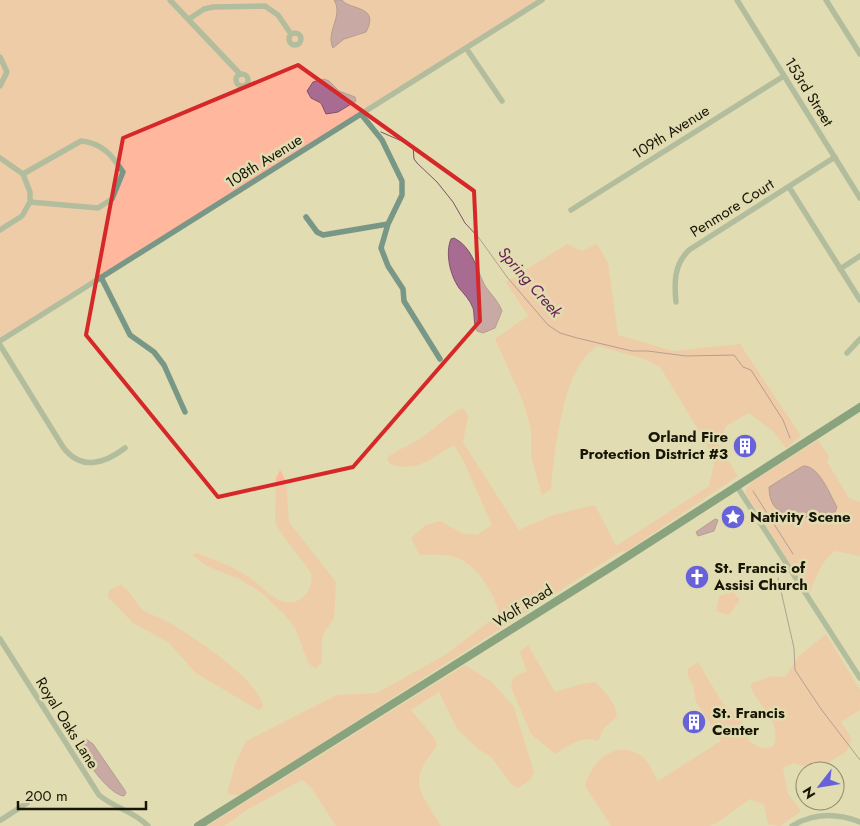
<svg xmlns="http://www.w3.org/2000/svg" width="860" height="826" viewBox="0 0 860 826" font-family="Jost,sans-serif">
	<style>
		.green { fill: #ffb89e }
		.water { fill: #a86c93; stroke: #7c5269 }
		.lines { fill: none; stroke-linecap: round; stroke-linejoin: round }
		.stream { stroke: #7c5269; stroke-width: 1 }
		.minor { stroke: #799786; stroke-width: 5.5 }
		.major { stroke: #205e43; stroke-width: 8 }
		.marked { fill: none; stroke: #d62828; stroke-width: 4; stroke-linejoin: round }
		.labels { text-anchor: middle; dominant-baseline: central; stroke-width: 5; stroke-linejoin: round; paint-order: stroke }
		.street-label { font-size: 15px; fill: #171506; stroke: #e1dcb1 }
		.poi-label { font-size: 15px; font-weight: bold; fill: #171506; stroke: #e1dcb1; text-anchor: start }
		.water-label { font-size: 16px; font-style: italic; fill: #6a2054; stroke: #e1dcb1 }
	</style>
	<rect width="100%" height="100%" fill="#e1dcb1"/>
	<path class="green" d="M0 0H538L0 341Z
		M567 244 582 251 597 244 608 263 618 335 673 351 740 344 801 436 786 448 774 432 749 413 726 426 718 444 738 476 627 551 620 552 241 795 227 794 235 764 246 741 337 695 377 693 445 655 499 614C495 593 476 564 455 557 445 554 431 555 420 555L411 538 426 525 440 521 462 533 477 535 492 525 464 462 454 445C430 458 419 473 390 464L387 458C397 449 410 446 421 438 436 428 447 415 463 408L468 416 463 442 519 530 553 515 595 505 616 546 709 486 714 464 707 444 660 367 644 359 598 346C562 366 555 452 551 489L542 495 531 456V428L522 399 495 339 528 316 506 282Z
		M818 440 829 456 827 462 849 498 860 502V556L835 551C820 562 816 578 809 594L746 494V489L753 481Z
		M280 470 286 481 289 522 336 582 334 618 324 632 322 640V663L315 669 308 662 295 628 285 615 262 593 239 579 207 566 192 555 197 553C215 560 234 567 250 578 261 585 272 600 285 602 302 605 314 589 311 573L279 530 275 521 276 478Z
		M121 585C131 591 134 601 141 608 149 615 160 617 168 622 192 636 262 681 263 708L258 710 196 673 168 642 133 623 108 597 109 590Z
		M733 592 740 600 729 615 716 611 719 596Z
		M826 634 860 690V710L841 722 852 739 846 752 815 771 794 763 783 768 788 794 801 811 780 826 768 824 764 805 750 799 717 823 709 826H611L585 786C591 762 615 739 640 755 648 759 653 773 658 781L721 741 696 702 693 685 688 677V669L698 662 723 704 741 719 749 741 762 749 774 746C782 717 757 708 750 684L771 676 785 677 799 656Z
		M528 645 555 692 581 684 595 682C605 691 616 704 617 717L604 728 598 741C583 734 567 747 555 754L531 734 511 687 513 678 527 671 520 652Z
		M465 665 492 682 514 707 534 772 530 780 518 788 512 785 491 757 478 749 457 729 439 692 411 710 435 739 437 746C407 783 419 789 441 826H336L310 786 302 780 248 809 224 826H207Z"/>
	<path class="water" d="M334 0H342C348 10 381 5 366 32L344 39 333 48C325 32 344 16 334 0Z
		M324 79 329 81 339 91 355 97 356 101 338 112 326 114 321 103 311 98 307 91 313 82Z
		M454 238C472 247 476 267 484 284 490 294 498 300 502 311L495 328 483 333 477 331C473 322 475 316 473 308 470 300 464 294 459 288 450 275 445 253 451 239Z
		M803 466C819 465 830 495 837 507L834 515C809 517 769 525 769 487Z
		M715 519 718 520 714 531 698 536 696 532Z
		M86 739 93 744 124 789 126 793 124 796C109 795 78 754 81 740Z"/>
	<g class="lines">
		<path class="stream" d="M381 132 413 146 414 159 417 163 437 182 453 202 465 223 479 238 507 277 548 325 560 333 577 338 632 351H648L686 356 734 355 743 367 751 370 783 420 790 438
			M753 491 793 554
			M778 578 794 648 795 670 821 709 860 760"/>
		<path class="minor" d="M170 0 240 74
			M737 0 860 198
			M826 0 860 54
			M189 19 204 9 213 7 265 6 278 15 291 34
			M289 39a6 6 0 1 1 12 0a6 6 0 1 1-12 0Z
			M466 48 502 101
			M0 57 7 72 0 86
			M236 80a6 6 0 1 1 12 0a6 6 0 1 1-12 0Z
			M361 114 382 140 402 181V195L388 224 381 248 388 266 403 289 404 301 440 359
			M0 158 23 174 30 192V202L22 216 0 230
			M23 174 81 141C102 143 112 155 123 172L112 199 98 208 30 202
			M789 187 860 300
			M571 210 784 76
			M306 217 317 232 323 235 388 224
			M840 269 860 256
			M101 277 130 335 154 352 164 365 185 412
			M676 302C674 282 674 265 689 250L835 157
			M0 341 542 0
			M0 345 63 447C81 471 104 464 125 448
			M847 353 860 339
			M736 485 860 678
			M0 639 99 795C114 808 134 811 148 826
			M1 820 27 803
			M792 826C813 813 837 813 860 822"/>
		<path class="major" d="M198 826 611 567 860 407"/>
	</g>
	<path d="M0 0H860V826H0ZM298 65 474 191 480 321 353 467 218 497 86 335 123 138Z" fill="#e1dcb1" fill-opacity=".55" fill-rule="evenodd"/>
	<path class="marked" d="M298 65 474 191 480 321 353 467 218 497 86 335 123 138Z"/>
	<defs>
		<g id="building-disc" transform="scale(1.25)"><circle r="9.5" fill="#6761da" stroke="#e1dcb1"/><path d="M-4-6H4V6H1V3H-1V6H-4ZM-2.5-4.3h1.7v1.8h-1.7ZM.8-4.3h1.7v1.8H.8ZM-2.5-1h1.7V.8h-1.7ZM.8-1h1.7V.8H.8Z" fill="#fff"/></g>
		<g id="sight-disc" transform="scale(1.25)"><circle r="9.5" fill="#6761da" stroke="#e1dcb1"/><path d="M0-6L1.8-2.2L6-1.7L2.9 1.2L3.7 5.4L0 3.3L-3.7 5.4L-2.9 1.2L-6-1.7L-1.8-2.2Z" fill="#fff"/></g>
		<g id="church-disc" transform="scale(1.25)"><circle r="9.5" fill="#6761da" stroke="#e1dcb1"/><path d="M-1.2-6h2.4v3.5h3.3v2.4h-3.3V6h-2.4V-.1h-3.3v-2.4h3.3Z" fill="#fff"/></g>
	</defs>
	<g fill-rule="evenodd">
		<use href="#building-disc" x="745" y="446"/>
		<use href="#sight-disc" x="733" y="517"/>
		<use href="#church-disc" x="697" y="577"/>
		<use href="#building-disc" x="694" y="722"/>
	</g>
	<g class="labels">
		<g class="street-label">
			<text transform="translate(809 92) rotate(58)">153rd Street</text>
			<text transform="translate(671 132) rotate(-32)">109th Avenue</text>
			<text transform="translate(264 161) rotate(-32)">108th Avenue</text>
			<text transform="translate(732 208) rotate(-32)">Penmore Court</text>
			<text transform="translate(523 606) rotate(-32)">Wolf Road</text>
			<text transform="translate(67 723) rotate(58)">Royal Oaks Lane</text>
		</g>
		<g class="poi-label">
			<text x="728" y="437" text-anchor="end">Orland Fire<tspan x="728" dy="17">Protection District #3</tspan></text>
			<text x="750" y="517">Nativity Scene</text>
			<text x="714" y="568">St. Francis of<tspan x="714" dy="17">Assisi Church</tspan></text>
			<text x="712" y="713">St. Francis<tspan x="712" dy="17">Center</tspan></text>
		</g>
		<g class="water-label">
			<text transform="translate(530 282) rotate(49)">Spring Creek</text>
		</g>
	</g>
	<g transform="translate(820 786) rotate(239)"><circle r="24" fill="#e1dcb1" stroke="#908c6d"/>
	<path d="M0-4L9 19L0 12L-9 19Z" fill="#6761da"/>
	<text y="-8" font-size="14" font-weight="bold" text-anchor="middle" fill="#171506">N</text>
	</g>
	<path d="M18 801v8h128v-8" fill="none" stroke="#171506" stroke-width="2.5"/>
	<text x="25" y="801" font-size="15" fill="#171506" stroke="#e1dcb1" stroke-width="4" paint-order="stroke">200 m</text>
</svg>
